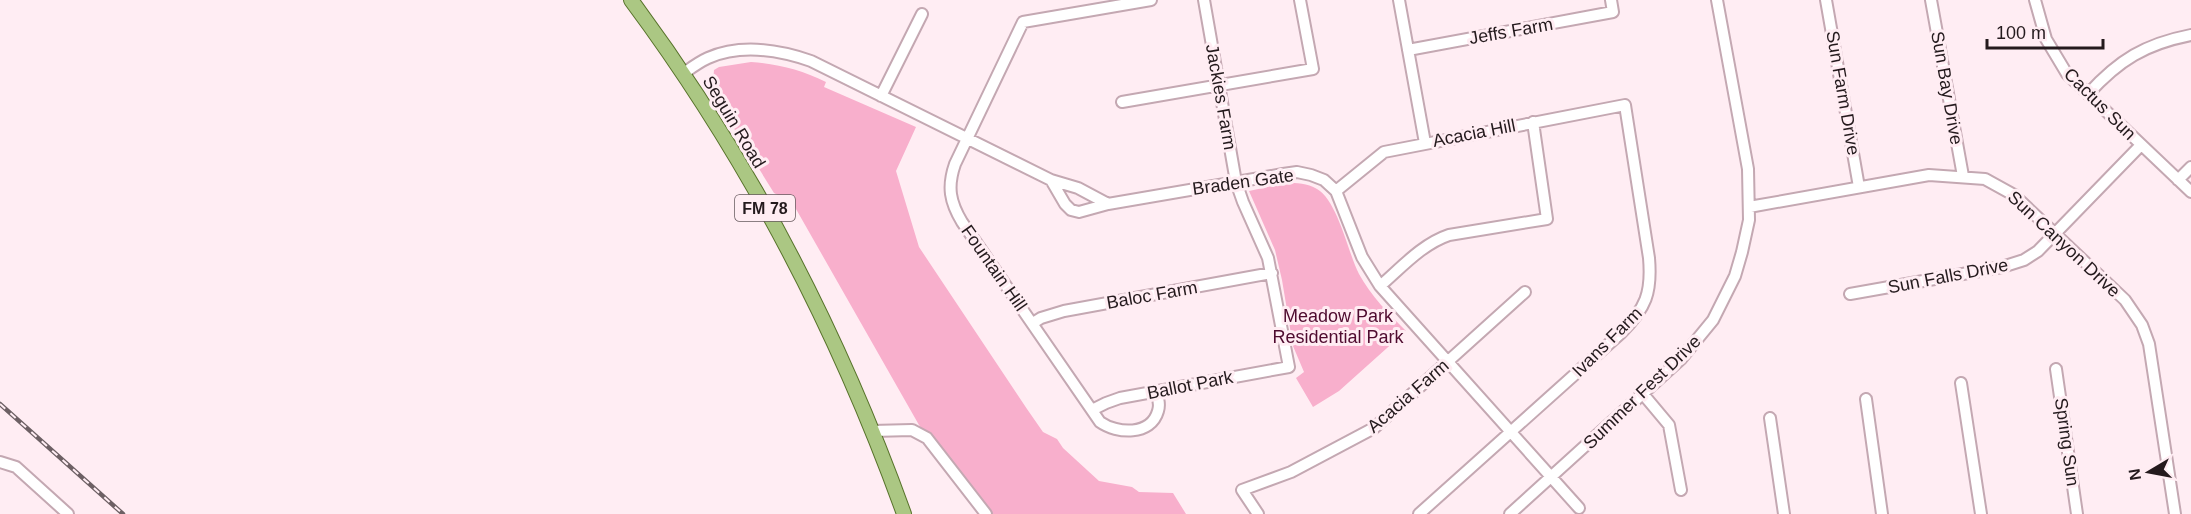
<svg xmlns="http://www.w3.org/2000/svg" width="2191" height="514" viewBox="0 0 2191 514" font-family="Helvetica,sans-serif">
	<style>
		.green { fill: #f8afcc }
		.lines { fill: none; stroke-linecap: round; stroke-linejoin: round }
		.minor-casing { stroke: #c4a8b2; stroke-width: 14 }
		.major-casing { stroke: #57722a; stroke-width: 16 }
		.minor { stroke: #fff; stroke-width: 10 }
		.major { stroke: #abc783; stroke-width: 14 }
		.rail-casing { stroke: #6d6064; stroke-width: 4.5 }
		.rail { stroke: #ffedf3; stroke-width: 2; stroke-dasharray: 7; stroke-linecap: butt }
		.labels { text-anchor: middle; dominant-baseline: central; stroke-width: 6; stroke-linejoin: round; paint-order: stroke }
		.shield { fill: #ffedf3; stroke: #66595d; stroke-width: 1.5 }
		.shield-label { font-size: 16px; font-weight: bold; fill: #241a1d }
		.street-label { font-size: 18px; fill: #241a1d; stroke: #ffedf3 }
		.park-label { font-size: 18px; fill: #4f0b2f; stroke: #ffedf3 }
	</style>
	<rect width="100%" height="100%" fill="#ffedf3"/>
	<path class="green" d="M751 62C779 64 801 70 826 82L824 87 916 127 896 171 919 247 1027 409 1043 432 1057 439 1063 448 1099 481 1132 487 1139 492 1173 493 1186 514H987L919 425 792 202 774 193 712 93 714 70 719 67Z
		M1286 183C1297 183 1307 183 1317 189 1338 201 1348 253 1359 274 1371 296 1389 314 1406 331L1339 391 1313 407 1296 378 1304 372 1293 346 1282 280 1275 250 1249 191Z"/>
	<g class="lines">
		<g class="minor-casing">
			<path id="minor" d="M1151 0 1023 22 955 164C947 187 950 202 962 222L1100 422C1117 434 1151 436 1158 411 1160 405 1158 397 1156 392
				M1399 0 1425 143
				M1826 0 1859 187
				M1931 0 1963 176
				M2035 0 2046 39 2067 74 2191 192
				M1408 50 1613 12 1611 0
				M684 73C691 68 699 62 708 58 740 44 779 50 811 61L1051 180 1078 188 1108 204
				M2088 94C2119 60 2145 44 2191 35
				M881 96 922 14
				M1122 102 1313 69 1300 0
				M1051 180 1065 204 1071 210 1079 212 1108 204 1283 174 1297 172 1311 175 1324 180 1336 191 1362 257 1380 286 1579 508
				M2178 180 2191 167
				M1336 191 1384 152 1625 105 1649 258C1652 293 1646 308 1621 333L1419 514
				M1749 207 1929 175 1985 179 2014 195 2125 300 2142 325 2149 344 2175 514
				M1380 286C1401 268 1422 244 1449 235L1547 219 1533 122
				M1850 294 2002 267 2024 260 2038 251 2141 145
				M1033 323 1041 318 1064 311 1272 273
				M2056 369 2077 514
				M1961 383 1981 514
				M1643 394 1669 425 1681 490
				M1866 399 1882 514
				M1092 410 1106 403 1120 398 1289 367 1268 258 1243 202 1236 182 1204 0
				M1770 418 1784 514
				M872 431 912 430 927 438 986 514
				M0 462 16 467 68 514
				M1258 514 1242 490 1291 472 1374 428 1525 292
				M1510 514 1681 359 1713 320 1735 276 1742 252 1749 220 1748 169 1717 0"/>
		</g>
		<g class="major-casing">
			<path id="major" d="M631 0C747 156 838 331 904 514"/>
		</g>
		<use href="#minor" class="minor"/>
		<use href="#major" class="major"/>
		<g class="rail-casing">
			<path id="rail" d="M0 404 123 514"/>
		</g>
		<use href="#rail" class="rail"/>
	</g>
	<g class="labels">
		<rect class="shield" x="735" y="195" width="60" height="26" rx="4.5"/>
		<g class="shield-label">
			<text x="765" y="208">FM 78</text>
		</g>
		<g class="street-label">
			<text transform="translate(1511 31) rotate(-10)">Jeffs Farm</text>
			<text transform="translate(1947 88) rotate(80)">Sun Bay Drive</text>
			<text transform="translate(1843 93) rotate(80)">Sun Farm Drive</text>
			<text transform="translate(1221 97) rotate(80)">Jackies Farm</text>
			<text transform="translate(2100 104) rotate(45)">Cactus Sun</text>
			<text transform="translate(734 122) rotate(59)">Seguin Road</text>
			<text transform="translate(1474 133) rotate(-11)">Acacia Hill</text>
			<text transform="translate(1243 182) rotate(-8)">Braden Gate</text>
			<text transform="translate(2064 244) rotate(43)">Sun Canyon Drive</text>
			<text transform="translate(994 268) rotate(55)">Fountain Hill</text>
			<text transform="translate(1948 276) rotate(-11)">Sun Falls Drive</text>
			<text transform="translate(1152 295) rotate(-10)">Baloc Farm</text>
			<text transform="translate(1607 342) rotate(-45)">Ivans Farm</text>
			<text transform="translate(1190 385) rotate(-11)">Ballot Park</text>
			<text transform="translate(1642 392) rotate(-44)">Summer Fest Drive</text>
			<text transform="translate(1408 396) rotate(-41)">Acacia Farm</text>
			<text transform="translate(2067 442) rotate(82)">Spring Sun</text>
		</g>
		<g class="park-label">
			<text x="1338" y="316">Meadow Park<tspan x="1338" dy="21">Residential Park</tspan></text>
		</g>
	</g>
	<g transform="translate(2149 472) rotate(260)" stroke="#ffedf3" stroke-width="4.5" paint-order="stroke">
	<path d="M0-4.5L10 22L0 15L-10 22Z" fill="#241a1d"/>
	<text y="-9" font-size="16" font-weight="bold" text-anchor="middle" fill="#241a1d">N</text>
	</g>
	<path d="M1987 39v9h116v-9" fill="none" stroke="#241a1d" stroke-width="3"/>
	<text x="1996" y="39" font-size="18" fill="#241a1d" stroke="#ffedf3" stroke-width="4.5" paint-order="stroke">100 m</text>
</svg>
